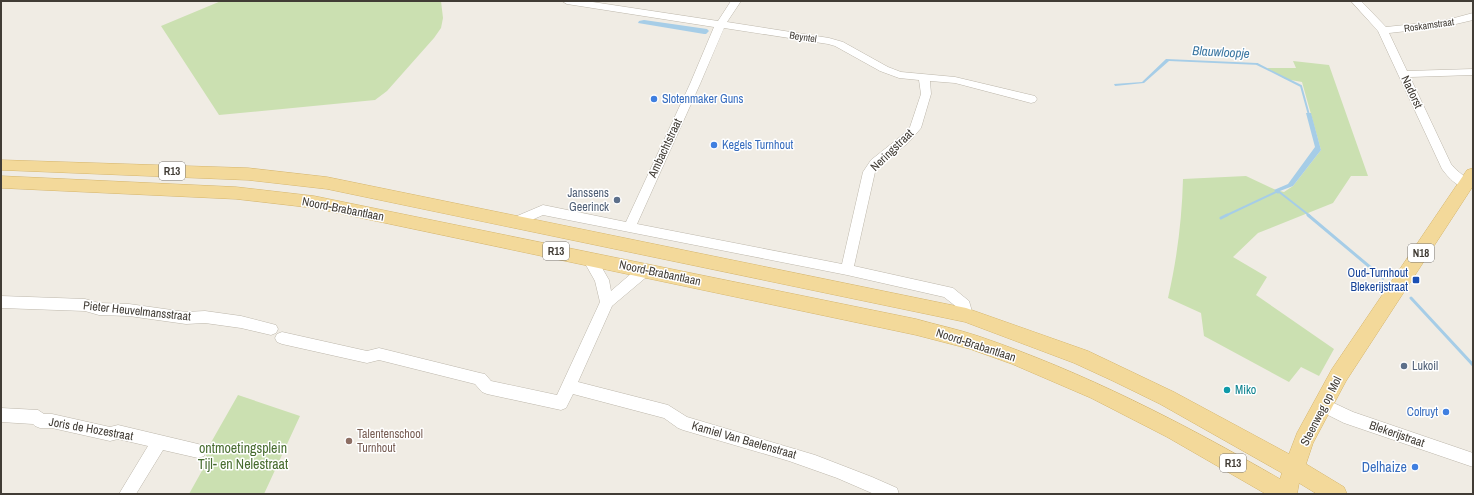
<svg xmlns="http://www.w3.org/2000/svg" width="1474" height="495" viewBox="0 0 1474 495" font-family="'Archivo Narrow',sans-serif">
	<style>
		.green { fill: #cbe0b1 }
		.water { fill: #a6cde7 }
		.lines { fill: none; stroke-linecap: round; stroke-linejoin: round }
		.stream-far1 { stroke: #a6cde7; stroke-width: 2 }
		.stream { stroke: #a6cde7; stroke-width: 3 }
		.minor-casing { stroke: #bdb7ab; stroke-width: 1 }
		.major-casing { stroke: #d5b56c; stroke-width: 1 }
		.minor { fill: #fff; fill-rule: evenodd }
		.major { fill: #f3d99a; fill-rule: evenodd }
		.shop-dot { fill: #3f7fe0; stroke: #fff; stroke-width: 1.5 }
		.service-dot { fill: #5c6f8a; stroke: #fff; stroke-width: 1.5 }
		.transit-dot { fill: #1a4fb4; stroke: #fff; stroke-width: 1.5 }
		.culture-dot { fill: #0f9aa8; stroke: #fff; stroke-width: 1.5 }
		.education-dot { fill: #8d6e63; stroke: #fff; stroke-width: 1.5 }
		.labels { text-anchor: middle; dominant-baseline: central; stroke-width: 3; stroke-linejoin: round; paint-order: stroke }
		.far-street-label { font-size: 10px; fill: #413c35; stroke: #fff }
		.shield { fill: #fff; stroke: #7a7672; stroke-width: 1 }
		.shield-label { font-size: 11px; font-weight: bold; fill: #413c35 }
		.street-label { font-size: 12px; fill: #413c35; stroke: #fff }
		.shop-label { font-size: 12px; fill: #366cbe; stroke: #fff; text-anchor: start }
		.service-label { font-size: 12px; fill: #4e5e75; stroke: #fff; text-anchor: end }
		.transit-label { font-size: 12px; fill: #164399; stroke: #fff; text-anchor: end }
		.culture-label { font-size: 12px; fill: #0d838f; stroke: #fff; text-anchor: start }
		.education-label { font-size: 12px; fill: #785e54; stroke: #fff; text-anchor: start }
		.water-label { font-size: 13px; font-style: italic; fill: #3a76a1; stroke: #fff }
		.near-park-label { font-size: 14px; fill: #476c2f; stroke: #fff }
		.near-shop-label { font-size: 14px; fill: #366cbe; stroke: #fff; text-anchor: end }
	</style>
	<rect width="100%" height="100%" fill="#f0ece4"/>
	<path class="green" d="M221 1H441L443 18 441 28 434 38 387 91 375 100 219 115 161 26Z
		M1293 61 1329 65 1368 176H1351L1333 203 1258 233 1233 257 1267 277 1256 295 1334 349 1319 376 1301 367 1289 382 1204 336 1201 313 1168 298C1177 259 1182 219 1183 179L1246 176 1276 190 1284 192 1293 186 1321 150 1302 82 1285 79 1267 68H1296Z
		M238 395 300 416 264 494H189L208 460 205 453Z"/>
	<path class="water" d="M644 20 707 29 709 31 706 34H704L638 23 639 21Z
		M1166 59 1257 63 1260 65 1169 61 1144 83 1115 86 1114 84 1142 82Z
		M1306 113H1311L1321 150 1293 186 1280 191 1278 194 1274 190 1288 184 1315 147Z"/>
	<g class="lines">
		<path class="stream-far1" d="M1257 64 1301 86 1309 115
			M1278 191 1310 216
			M1225 216 1278 191"/>
		<path class="stream" d="M1308 215 1383 278
			M1221 218 1227 215
			M1411 298 1473 365"/>
		<g class="minor-casing">
			<path id="minor" d="M562 1H586L718 21 731 1H741L727 22 829 38 843 42 888 67 901 72 955 77 1035 96 1037 99 1035 102 1031 103 955 83 930 81 931 94 921 128 908 143 879 166 875 172 854 266 953 288 969 301 973 315 971 319 966 321 961 319 958 308 944 297 847 275 543 215C535 218 518 228 510 225L508 222 510 219 543 205 626 222 690 84 714 27 567 4ZM724 28 828 44 835 46 880 71 899 78 919 80 921 94 910 127 900 137 871 160 863 172 842 264 637 224 700 84Z
				M1351 1H1361L1386 27 1443 21 1473 13V20L1443 27 1389 33 1407 71 1473 69V75L1410 77 1451 164C1457 172 1468 178 1472 184L1470 187C1459 190 1448 177 1442 169L1378 31Z
				M589 253 594 254 609 280 611 291 640 266 645 265 650 266 652 270 650 274 612 306 578 382 668 405 687 417 815 455 872 477 897 488 899 494H874L837 478 789 461 683 430 678 428 664 418 573 394 566 408 561 410 487 394 482 392 475 384 379 360 367 363 282 344 277 342 275 338 277 334 282 332 367 351 379 348 480 373 485 374 491 381 557 395 600 302 595 281 582 258 584 254Z
				M1 296 85 299 99 303 129 304 186 312 205 311 241 316 276 325 278 329 276 333 271 335 241 328 205 323 186 324 129 316 99 315 85 311 1 308Z
				M1323 398 1353 412 1473 453V467L1344 423 1318 410 1315 405 1318 400Z
				M1 408 38 410 44 414H52L110 427 118 425 198 444 204 446 206 451 204 456 198 458 163 450 136 494H119L148 446 118 439 110 441 52 428H40L35 426 33 424 1 422Z"/>
		</g>
		<g class="major-casing">
			<path id="major" d="M1 160 248 168 327 177 966 308 1088 351 1174 392 1289 454 1297 433 1332 369 1467 170 1473 168V186L1346 381 1313 443 1306 464 1344 487 1347 494H1317L1299 483 1297 494H1266L1167 437 1091 398 1012 364 970 349 916 335 314 208 236 199 1 188V176L236 187 314 196 916 319C937 325 957 329 978 336 1084 372 1183 423 1280 479L1282 473 1160 404 1113 381 1074 363 965 322 327 189 248 180 1 170Z"/>
		</g>
		<use href="#minor" class="minor"/>
		<use href="#major" class="major"/>
	</g>
	<g class="shop-dot">
		<circle cx="654" cy="99" r="4"/>
		<circle cx="714" cy="145" r="4"/>
		<circle cx="1446" cy="412" r="4"/>
		<circle cx="1415" cy="467" r="4"/>
	</g>
	<g class="service-dot">
		<circle cx="617" cy="200" r="4"/>
		<circle cx="1404" cy="366" r="4"/>
	</g>
	<rect class="transit-dot" x="1412" y="276" width="8" height="8" rx="2"/>
	<circle class="culture-dot" cx="1227" cy="390" r="4"/>
	<circle class="education-dot" cx="349" cy="441" r="4"/>
	<g class="labels">
		<g class="far-street-label">
			<text transform="translate(1429 25) rotate(-8)">Roskamstraat</text>
			<text transform="translate(803 37) rotate(9)">Beyntel</text>
		</g>
		<g class="shield">
			<rect x="159" y="162" width="26" height="18" rx="3"/>
			<rect x="543" y="242" width="26" height="18" rx="3"/>
			<rect x="1408" y="244" width="26" height="18" rx="3"/>
			<rect x="1220" y="454" width="26" height="18" rx="3"/>
		</g>
		<g class="shield-label">
			<text x="172" y="171">R13</text>
			<text x="556" y="251">R13</text>
			<text x="1421" y="253">N18</text>
			<text x="1233" y="463">R13</text>
		</g>
		<g class="street-label">
			<text transform="translate(1412 92) rotate(65)">Nadorst</text>
			<text transform="translate(665 148) rotate(-65)">Ambachtstraat</text>
			<text transform="translate(892 150) rotate(-44)">Neringstraat</text>
			<text transform="translate(343 209) rotate(11)">Noord-Brabantlaan</text>
			<text transform="translate(660 273) rotate(12)">Noord-Brabantlaan</text>
			<text transform="translate(137 311) rotate(6)">Pieter Heuvelmansstraat</text>
			<text transform="translate(976 345) rotate(18)">Noord-Brabantlaan</text>
			<text transform="translate(1321 411) rotate(-63)">Steenweg op Mol</text>
			<text transform="translate(91 429) rotate(10)">Joris de Hozestraat</text>
			<text transform="translate(1397 434) rotate(19)">Blekerijstraat</text>
			<text transform="translate(744 440) rotate(16)">Kamiel Van Baelenstraat</text>
		</g>
		<g class="shop-label">
			<text x="662" y="99">Slotenmaker Guns</text>
			<text x="722" y="145">Kegels Turnhout</text>
			<text x="1438" y="412" text-anchor="end">Colruyt</text>
		</g>
		<g class="service-label">
			<text x="609" y="193">Janssens<tspan x="609" dy="14">Geerinck</tspan></text>
			<text x="1412" y="366" text-anchor="start">Lukoil</text>
		</g>
		<g class="transit-label">
			<text x="1408" y="273">Oud-Turnhout<tspan x="1408" dy="14">Blekerijstraat</tspan></text>
		</g>
		<g class="culture-label">
			<text x="1235" y="390">Miko</text>
		</g>
		<g class="education-label">
			<text x="357" y="434">Talentenschool<tspan x="357" dy="14">Turnhout</tspan></text>
		</g>
		<g class="water-label">
			<text transform="translate(1221 52) rotate(3)">Blauwloopje</text>
		</g>
		<g class="near-park-label">
			<text x="243" y="448">ontmoetingsplein<tspan x="243" dy="16">Tijl- en Nelestraat</tspan></text>
		</g>
		<g class="near-shop-label">
			<text x="1407" y="467">Delhaize</text>
		</g>
	</g>
	<rect width="1474" height="495" fill="none" stroke="#413c35" stroke-width="4"/>
</svg>
